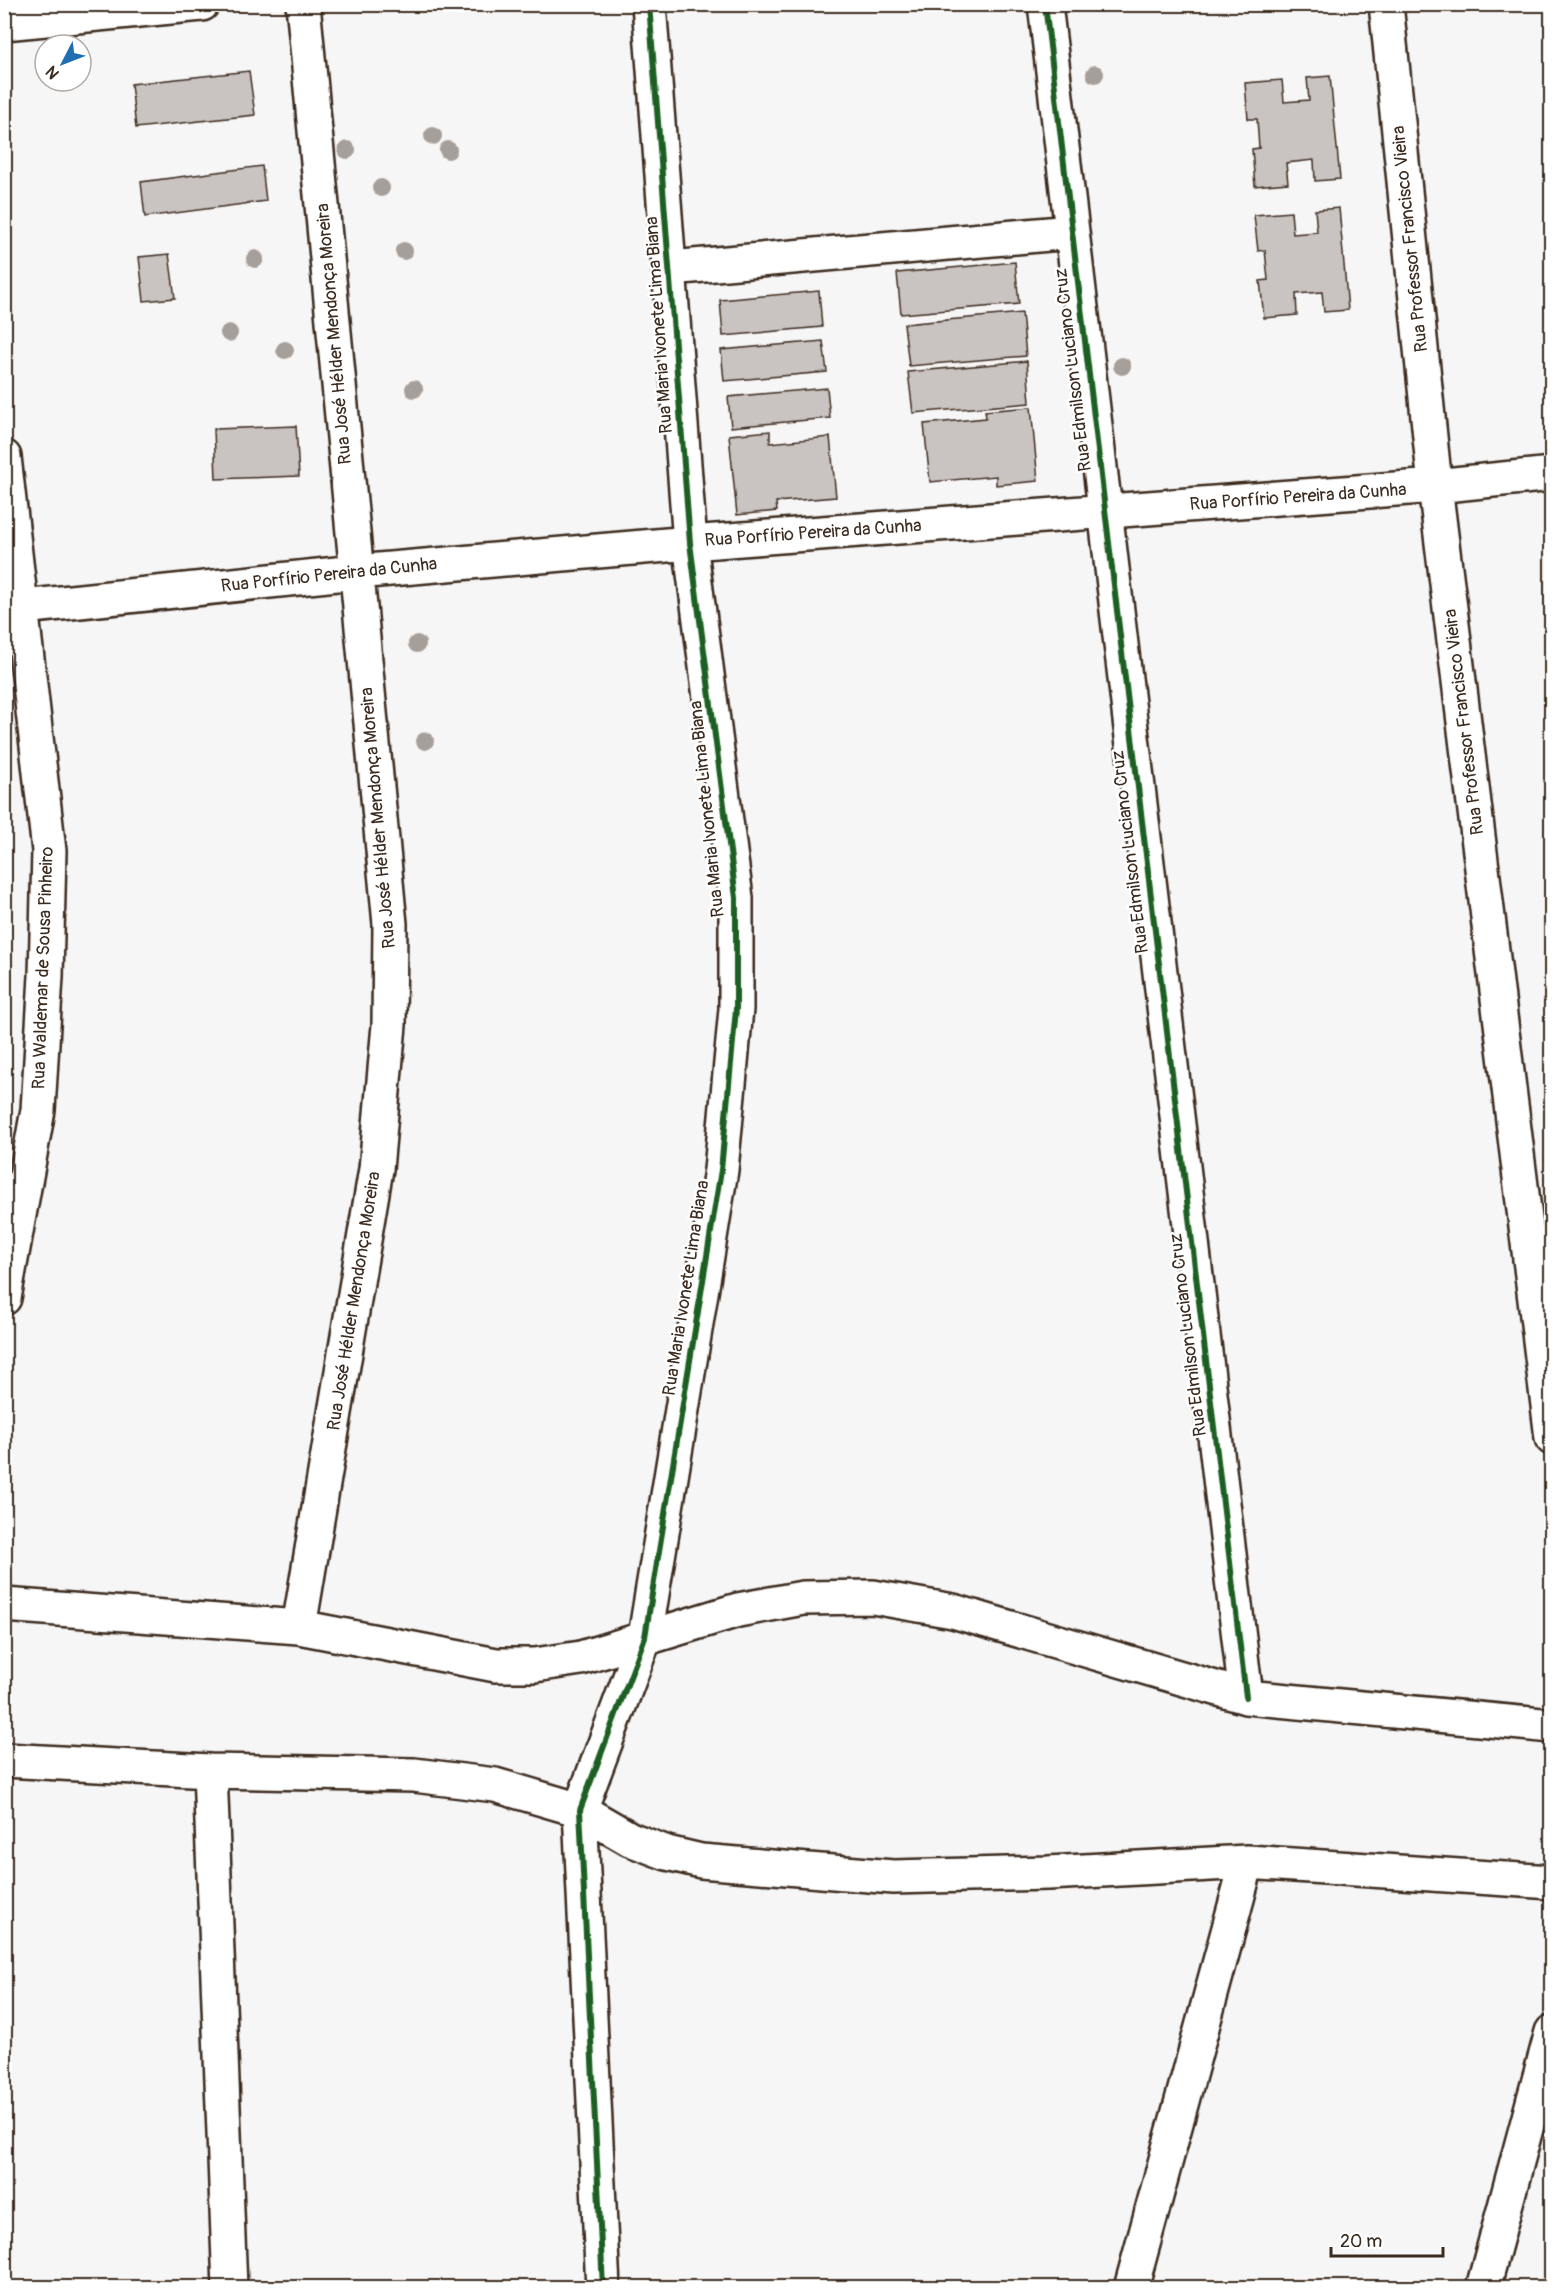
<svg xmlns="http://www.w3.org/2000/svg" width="1556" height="2292" viewBox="0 0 1556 2292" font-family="Pangolin,sans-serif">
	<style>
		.building { fill: #c9c3c1; stroke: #3b2a1e; stroke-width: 1.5 }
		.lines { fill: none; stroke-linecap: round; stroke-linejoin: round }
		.minor-casing { stroke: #3b2a1e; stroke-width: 38 }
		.minor { stroke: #fff; stroke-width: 33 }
		.cycleway-casing { stroke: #fff; stroke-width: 10 }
		.cycleway { stroke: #1b5e20; stroke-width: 6 }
		.tree { fill: #a69e98 }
		.labels { text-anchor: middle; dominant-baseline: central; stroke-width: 5; stroke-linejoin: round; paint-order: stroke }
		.street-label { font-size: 18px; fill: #3b2a1e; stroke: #fff }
	</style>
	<rect width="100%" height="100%" fill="#f7f6f6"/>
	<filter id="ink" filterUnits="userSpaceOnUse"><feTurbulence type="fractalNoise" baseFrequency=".0167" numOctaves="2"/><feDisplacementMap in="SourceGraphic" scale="12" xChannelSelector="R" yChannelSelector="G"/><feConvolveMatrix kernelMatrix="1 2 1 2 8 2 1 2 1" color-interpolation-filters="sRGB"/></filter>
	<g filter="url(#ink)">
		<path class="building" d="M249 71 255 115 136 128 131 84Z
			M1330 76 1340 179 1315 181 1314 160 1286 163 1288 183 1255 186 1252 149 1259 148 1257 119H1248L1245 83 1282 80 1284 102 1309 100 1307 78Z
			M262 166 266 201 145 217 141 182Z
			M1339 208 1348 310 1324 312 1322 292 1296 294 1297 315 1264 318 1260 281 1268 280 1265 250 1258 251 1254 215 1291 212 1293 234 1317 232 1315 210Z
			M169 254 175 298 144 301 139 257Z
			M1015 262 1019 304 901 314 897 273Z
			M819 291 822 327 723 336 720 300Z
			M1022 313 1026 356 909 366 904 324Z
			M823 341 827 372 724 381 721 350Z
			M1027 361 1030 403 913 413 908 372Z
			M827 388 830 418 731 427 728 397Z
			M1031 407 1038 481 996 485V476L930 482 924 424 986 418 985 411Z
			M296 426 299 476 216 479 214 429Z
			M770 431V443L830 437 836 497 776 502 777 511 737 515 729 435Z"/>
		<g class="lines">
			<g class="minor-casing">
				<path id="minor" d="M1045 4 1246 1697
					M1386 4 1435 486 1552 1438
					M4 23 202 4
					M671 268 1071 232
					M4 457 49 851 46 976 38 1110 4 1298
					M4 609 356 572 690 543 1435 486 1552 474
					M4 1605 299 1627 496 1665H535L581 1658 738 1610 803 1598 873 1597 953 1611 1246 1697 1552 1726
					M299 1627 376 1169 389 1025 390 924 303 4
					M4 1760 210 1771 414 1775 495 1785 580 1810 630 1839 667 1853 701 1861 893 1877 1048 1873 1247 1862 1552 1882
					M210 1771 230 2288
					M603 2288 580 1810 645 1637 721 1170 736 1009V898L690 543 649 4
					M1131 2288 1247 1862
					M1483 2288 1552 2032"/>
			</g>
			<use href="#minor" class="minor"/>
			<g class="cycleway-casing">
				<path id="cycleway" d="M1045 4 1246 1697
					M603 2288 580 1810 645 1637 721 1170 736 1009V898L690 543 649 4"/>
			</g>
			<use href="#cycleway" class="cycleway"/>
		</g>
		<g class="tree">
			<circle cx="1095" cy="74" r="9"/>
			<circle cx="433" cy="136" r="9"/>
			<circle cx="347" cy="150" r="9"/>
			<circle cx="448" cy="150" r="9"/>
			<circle cx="381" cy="188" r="9"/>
			<circle cx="404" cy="251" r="9"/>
			<circle cx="255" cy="259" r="9"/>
			<circle cx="229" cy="333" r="9"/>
			<circle cx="285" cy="350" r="9"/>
			<circle cx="1122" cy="366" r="9"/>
			<circle cx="414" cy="389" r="9"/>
			<circle cx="417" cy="644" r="9"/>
			<circle cx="425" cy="741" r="9"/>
		</g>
	</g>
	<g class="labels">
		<g class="street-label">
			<text transform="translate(1410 239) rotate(-96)">Rua Professor Francisco Vieira</text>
			<text transform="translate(659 325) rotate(-94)">Rua Maria Ivonete Lima Biana</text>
			<text transform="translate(334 334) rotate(-95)">Rua José Hélder Mendonça Moreira</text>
			<text transform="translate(1073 370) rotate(-97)">Rua Edmilson Luciano Cruz</text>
			<text transform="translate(1298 497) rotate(-4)">Rua Porfírio Pereira da Cunha</text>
			<text transform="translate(813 533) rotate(-4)">Rua Porfírio Pereira da Cunha</text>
			<text transform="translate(329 575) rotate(-6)">Rua Porfírio Pereira da Cunha</text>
			<text transform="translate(1464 722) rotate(-97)">Rua Professor Francisco Vieira</text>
			<text transform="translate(707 809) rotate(-96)">Rua Maria Ivonete Lima Biana</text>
			<text transform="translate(378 818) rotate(-95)">Rua José Hélder Mendonça Moreira</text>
			<text transform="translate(1130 852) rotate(-97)">Rua Edmilson Luciano Cruz</text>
			<text transform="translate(43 968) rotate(-88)">Rua Waldemar de Sousa Pinheiro</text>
			<text transform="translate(686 1288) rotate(-81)">Rua Maria Ivonete Lima Biana</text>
			<text transform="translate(354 1301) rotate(-81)">Rua José Hélder Mendonça Moreira</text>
			<text transform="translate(1188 1335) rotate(-97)">Rua Edmilson Luciano Cruz</text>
		</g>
	</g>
	<rect width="1556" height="2292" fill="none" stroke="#fff" stroke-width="24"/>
	<rect x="12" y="12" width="1532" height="2268" fill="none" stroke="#3b2a1e" stroke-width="2" filter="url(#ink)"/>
	<g transform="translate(63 63) rotate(228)"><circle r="28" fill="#ffffff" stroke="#b1aaa5" stroke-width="1.5"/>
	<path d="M0-4.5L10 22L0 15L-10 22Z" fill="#1f6fb2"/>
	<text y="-9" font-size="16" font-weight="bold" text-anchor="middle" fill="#3b2a1e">N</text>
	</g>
	<path d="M1331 2247v9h112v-9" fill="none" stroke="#3b2a1e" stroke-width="3"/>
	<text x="1340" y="2247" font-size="18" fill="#3b2a1e" stroke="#ffffff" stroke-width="4.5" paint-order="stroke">20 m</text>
</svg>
